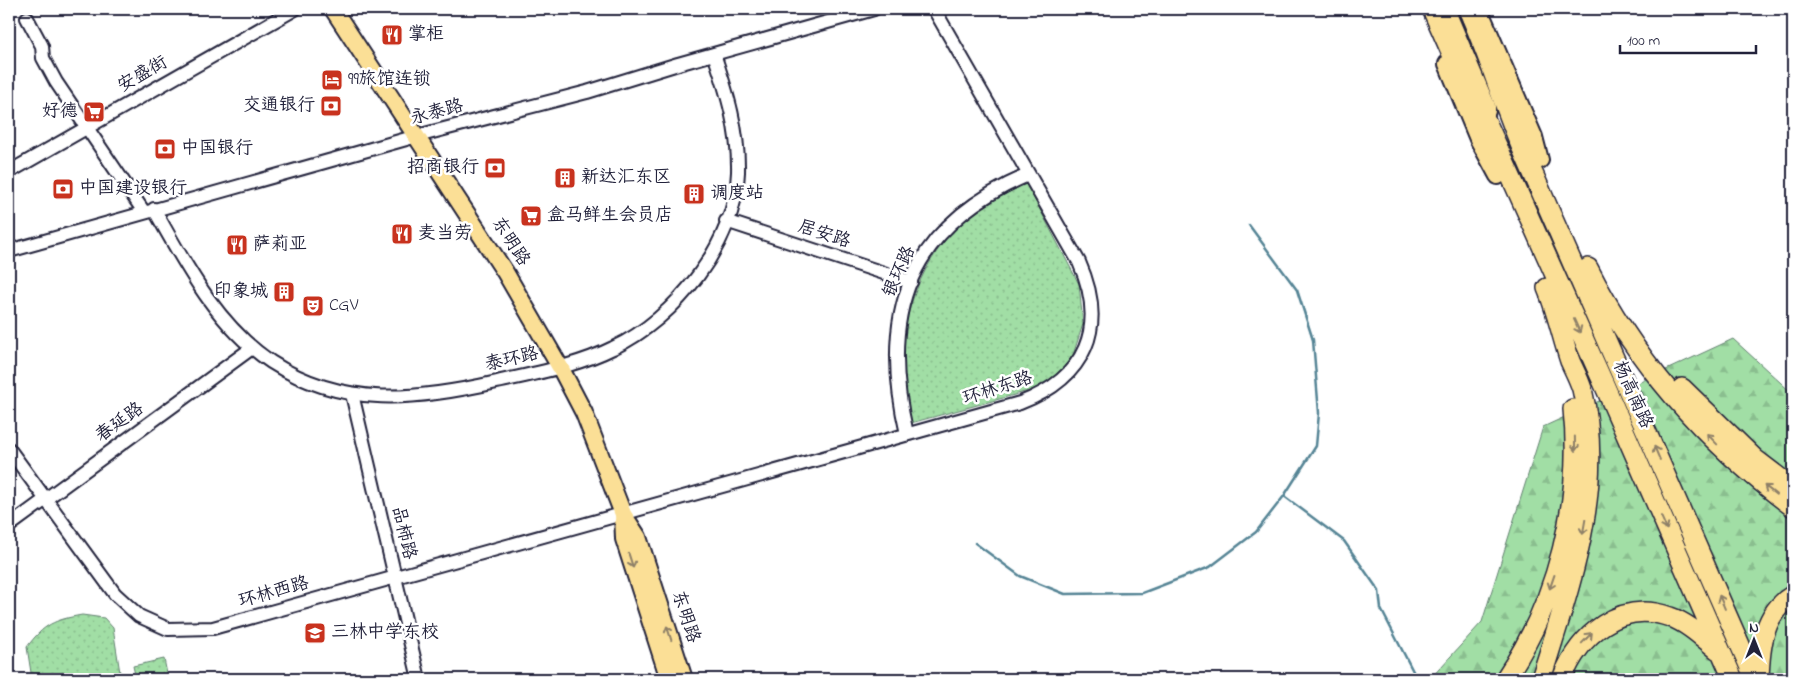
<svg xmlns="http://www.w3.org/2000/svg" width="1802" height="688" viewBox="0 0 1802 688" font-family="'Indie Flower','LXGW WenKai TC',sans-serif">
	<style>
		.forest { fill: url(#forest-firs); stroke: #628070 }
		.park { fill: url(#park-dots); stroke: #628070 }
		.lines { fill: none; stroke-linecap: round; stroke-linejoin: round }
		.stream { stroke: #548495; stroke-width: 2.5 }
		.minor-casing { stroke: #22223b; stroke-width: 16 }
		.major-casing { stroke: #22223b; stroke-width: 20 }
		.highway-casing { stroke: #22223b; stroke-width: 22 }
		.minor { stroke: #fff; stroke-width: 12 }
		.major { stroke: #fbdf96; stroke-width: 16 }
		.highway { stroke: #fbdf96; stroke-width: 19 }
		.oneway { stroke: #8e8068 }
		.labels { text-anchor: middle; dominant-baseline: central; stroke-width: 5; stroke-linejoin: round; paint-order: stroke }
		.poi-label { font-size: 18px; fill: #22223b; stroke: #fff; text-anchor: start }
		.street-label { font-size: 18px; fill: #22223b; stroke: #fff }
	</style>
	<defs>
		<pattern id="forest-firs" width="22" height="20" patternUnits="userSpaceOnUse" patternTransform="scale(1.25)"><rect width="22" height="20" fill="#a1dea5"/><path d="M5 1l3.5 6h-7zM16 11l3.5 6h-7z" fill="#8abe8f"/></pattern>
		<pattern id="park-dots" width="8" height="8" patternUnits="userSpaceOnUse" patternTransform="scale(1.25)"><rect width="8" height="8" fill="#a1dea5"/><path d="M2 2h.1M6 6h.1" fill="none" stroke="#8abe8f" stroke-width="1.8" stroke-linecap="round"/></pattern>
	</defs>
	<rect width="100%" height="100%" fill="#fff"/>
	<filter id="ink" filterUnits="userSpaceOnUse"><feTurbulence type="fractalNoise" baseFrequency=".02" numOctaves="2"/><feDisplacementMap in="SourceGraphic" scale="10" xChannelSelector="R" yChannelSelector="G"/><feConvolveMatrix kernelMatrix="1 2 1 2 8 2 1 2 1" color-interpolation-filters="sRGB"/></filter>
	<g filter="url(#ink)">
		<path class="forest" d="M1733 339 1793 394V679H1430L1482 622 1543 427Z"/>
		<path class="park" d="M1026 183 1079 284 1083 324 1073 355 1056 378 1036 389 911 423C908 411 904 399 903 386 897 328 916 268 958 226 976 208 1004 195 1026 183Z
			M82 615 104 618 113 628 121 679H32L27 647C44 624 54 620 82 615Z
			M164 659 168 679H136L133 666Z"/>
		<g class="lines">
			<path class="stream" d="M1284 496 1344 541 1379 591 1381 609 1417 679
				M975 543 1020 576 1065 594 1142 593 1210 567 1256 532 1284 496 1316 446 1319 413 1313 340 1297 290 1249 225"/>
			<g class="minor-casing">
				<path id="minor" d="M27 18 42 46 43 58 56 82 144 212
					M9 172 295 9
					M154 209C185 264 217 326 271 362 344 409 417 400 497 382 536 373 577 366 613 348 675 319 736 243 738 172 739 131 727 92 714 54
					M726 221 911 282
					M9 251 417 136 587 92 678 64 874 9
					M352 394 419 679
					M907 434C878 312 909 226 1028 175
					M9 449 115 594 139 616 168 629 213 628 1020 403C1086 378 1108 327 1079 262L934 9
					M9 526 252 348"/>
			</g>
			<g class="major-casing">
				<path id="major" d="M333 9 505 272 560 367 584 413 623 514 638 537 684 679
					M1446 9 1487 106V111
					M1479 9 1534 137 1540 160
					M1447 64 1478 139 1498 176
					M623 514 624 539 669 679"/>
			</g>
			<g class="highway-casing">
				<path id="highway" d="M1432 9 1459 70 1486 121 1603 382 1733 679
					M1468 9C1488 54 1502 100 1521 146L1755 679
					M1588 268C1636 363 1707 443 1793 507
					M1682 388 1755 459 1793 488
					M1505 679C1557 602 1583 501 1573 409
					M1541 679C1570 585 1606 489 1582 389 1579 379 1574 370 1570 361 1562 337 1557 312 1547 288
					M1562 679C1579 635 1620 599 1670 617 1688 623 1703 638 1718 650
					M1759 679C1760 647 1763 613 1793 595"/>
			</g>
			<use href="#minor" class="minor"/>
			<use href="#major" class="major"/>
			<use href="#highway" class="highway"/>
		</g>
		<defs><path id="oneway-shaft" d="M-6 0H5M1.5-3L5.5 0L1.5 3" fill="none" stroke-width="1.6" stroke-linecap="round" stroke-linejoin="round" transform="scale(1.25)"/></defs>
		<g class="oneway">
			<use href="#oneway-shaft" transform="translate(1577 326) rotate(66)"/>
			<use href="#oneway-shaft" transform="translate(1712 439) rotate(-134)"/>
			<use href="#oneway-shaft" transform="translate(1575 444) rotate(89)"/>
			<use href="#oneway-shaft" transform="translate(1657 453) rotate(-113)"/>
			<use href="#oneway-shaft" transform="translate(1770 490) rotate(-142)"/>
			<use href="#oneway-shaft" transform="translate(1664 523) rotate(66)"/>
			<use href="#oneway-shaft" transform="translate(1584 527) rotate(100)"/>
			<use href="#oneway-shaft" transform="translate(631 561) rotate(72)"/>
			<use href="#oneway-shaft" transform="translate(1552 582) rotate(109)"/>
			<use href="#oneway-shaft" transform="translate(1722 602) rotate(-113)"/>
			<use href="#oneway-shaft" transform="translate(669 633) rotate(-108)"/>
			<use href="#oneway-shaft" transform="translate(1587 638) rotate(-46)"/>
		</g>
	</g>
	<defs>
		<g id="restaurant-square" transform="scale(1.125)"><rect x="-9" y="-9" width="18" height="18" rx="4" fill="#c8321e" stroke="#fff"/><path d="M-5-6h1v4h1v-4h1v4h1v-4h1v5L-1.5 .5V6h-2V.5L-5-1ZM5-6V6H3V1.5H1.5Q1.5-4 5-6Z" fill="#fff"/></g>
		<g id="hotel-square" transform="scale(1.125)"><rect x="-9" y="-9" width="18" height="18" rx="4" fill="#c8321e" stroke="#fff"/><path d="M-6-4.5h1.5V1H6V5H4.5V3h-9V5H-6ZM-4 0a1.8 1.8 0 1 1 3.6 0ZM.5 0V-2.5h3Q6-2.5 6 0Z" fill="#fff"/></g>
		<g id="bank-square" transform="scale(1.125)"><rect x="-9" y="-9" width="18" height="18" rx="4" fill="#c8321e" stroke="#fff"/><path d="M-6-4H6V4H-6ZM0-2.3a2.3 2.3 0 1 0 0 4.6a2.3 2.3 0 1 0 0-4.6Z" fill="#fff"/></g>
		<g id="supermarket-square" transform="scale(1.125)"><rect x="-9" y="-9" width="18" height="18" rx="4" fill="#c8321e" stroke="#fff"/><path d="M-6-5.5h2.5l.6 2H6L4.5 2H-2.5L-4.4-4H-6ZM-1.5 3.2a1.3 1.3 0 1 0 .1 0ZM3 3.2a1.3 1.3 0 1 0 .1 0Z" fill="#fff"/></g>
		<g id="building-square" transform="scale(1.125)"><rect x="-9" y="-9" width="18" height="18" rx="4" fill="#c8321e" stroke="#fff"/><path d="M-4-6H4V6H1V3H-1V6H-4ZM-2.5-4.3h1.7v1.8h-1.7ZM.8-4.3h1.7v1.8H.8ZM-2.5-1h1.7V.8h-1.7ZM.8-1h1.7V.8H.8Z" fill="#fff"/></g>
		<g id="theatre-square" transform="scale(1.125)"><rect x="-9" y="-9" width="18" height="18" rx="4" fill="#c8321e" stroke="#fff"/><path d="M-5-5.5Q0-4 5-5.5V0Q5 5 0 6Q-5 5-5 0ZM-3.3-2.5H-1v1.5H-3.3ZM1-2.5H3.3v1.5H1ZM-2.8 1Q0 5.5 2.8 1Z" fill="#fff"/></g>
		<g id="school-square" transform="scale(1.125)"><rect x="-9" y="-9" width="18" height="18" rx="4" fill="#c8321e" stroke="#fff"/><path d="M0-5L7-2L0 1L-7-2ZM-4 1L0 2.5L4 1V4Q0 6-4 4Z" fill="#fff"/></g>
	</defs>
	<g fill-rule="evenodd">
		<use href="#restaurant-square" x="392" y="35"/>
		<use href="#hotel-square" x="332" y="80"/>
		<use href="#bank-square" x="331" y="106"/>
		<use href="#supermarket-square" x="94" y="112"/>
		<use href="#bank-square" x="165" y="149"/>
		<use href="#bank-square" x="495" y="168"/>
		<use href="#building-square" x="565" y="178"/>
		<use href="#bank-square" x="63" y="189"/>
		<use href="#building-square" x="694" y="194"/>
		<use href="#supermarket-square" x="531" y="216"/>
		<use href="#restaurant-square" x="402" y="234"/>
		<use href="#restaurant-square" x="237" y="245"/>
		<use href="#building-square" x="284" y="292"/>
		<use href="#theatre-square" x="313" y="306"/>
		<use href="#school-square" x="315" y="633"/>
	</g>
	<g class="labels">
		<g class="poi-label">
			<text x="408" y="35">掌柜</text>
			<text x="348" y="80">99旅馆连锁</text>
			<text x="315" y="106" text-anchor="end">交通银行</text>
			<text x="78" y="112" text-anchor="end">好德</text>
			<text x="181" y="149">中国银行</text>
			<text x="479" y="168" text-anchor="end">招商银行</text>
			<text x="581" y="178">新达汇东区</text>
			<text x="79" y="189">中国建设银行</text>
			<text x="710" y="194">调度站</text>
			<text x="547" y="216">盒马鲜生会员店</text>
			<text x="418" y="234">麦当劳</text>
			<text x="253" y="245">萨莉亚</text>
			<text x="268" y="292" text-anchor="end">印象城</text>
			<text x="329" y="306">CGV</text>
			<text x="331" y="633">三林中学东校</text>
		</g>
		<g class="street-label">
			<text transform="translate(143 75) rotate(-30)">安盛街</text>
			<text transform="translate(437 113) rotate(-15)">永泰路</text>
			<text transform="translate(824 235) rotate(18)">居安路</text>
			<text transform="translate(510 242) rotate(57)">东明路</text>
			<text transform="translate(900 272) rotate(-66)">银环路</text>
			<text transform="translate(512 360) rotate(-13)">泰环路</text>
			<text transform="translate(998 389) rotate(-18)">环林东路</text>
			<text transform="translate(1632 395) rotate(66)">杨高南路</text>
			<text transform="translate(120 423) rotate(-36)">春延路</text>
			<text transform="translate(403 533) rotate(77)">品柿路</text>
			<text transform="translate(274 593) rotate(-16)">环林西路</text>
			<text transform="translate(685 617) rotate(72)">东明路</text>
		</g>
	</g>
	<rect width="1802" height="688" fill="none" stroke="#fff" stroke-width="30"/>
	<rect x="15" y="15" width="1772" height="658" fill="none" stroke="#22223b" stroke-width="2" filter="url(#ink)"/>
	<g transform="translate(1754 640)" stroke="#ffffff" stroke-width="4" paint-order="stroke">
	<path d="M0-4L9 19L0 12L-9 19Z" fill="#22223b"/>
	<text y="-8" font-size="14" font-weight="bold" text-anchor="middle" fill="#22223b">N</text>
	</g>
	<path d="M1620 45v8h136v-8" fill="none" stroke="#22223b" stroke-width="2.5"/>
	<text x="1627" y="45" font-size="15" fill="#22223b" stroke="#ffffff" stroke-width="4" paint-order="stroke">100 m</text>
</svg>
